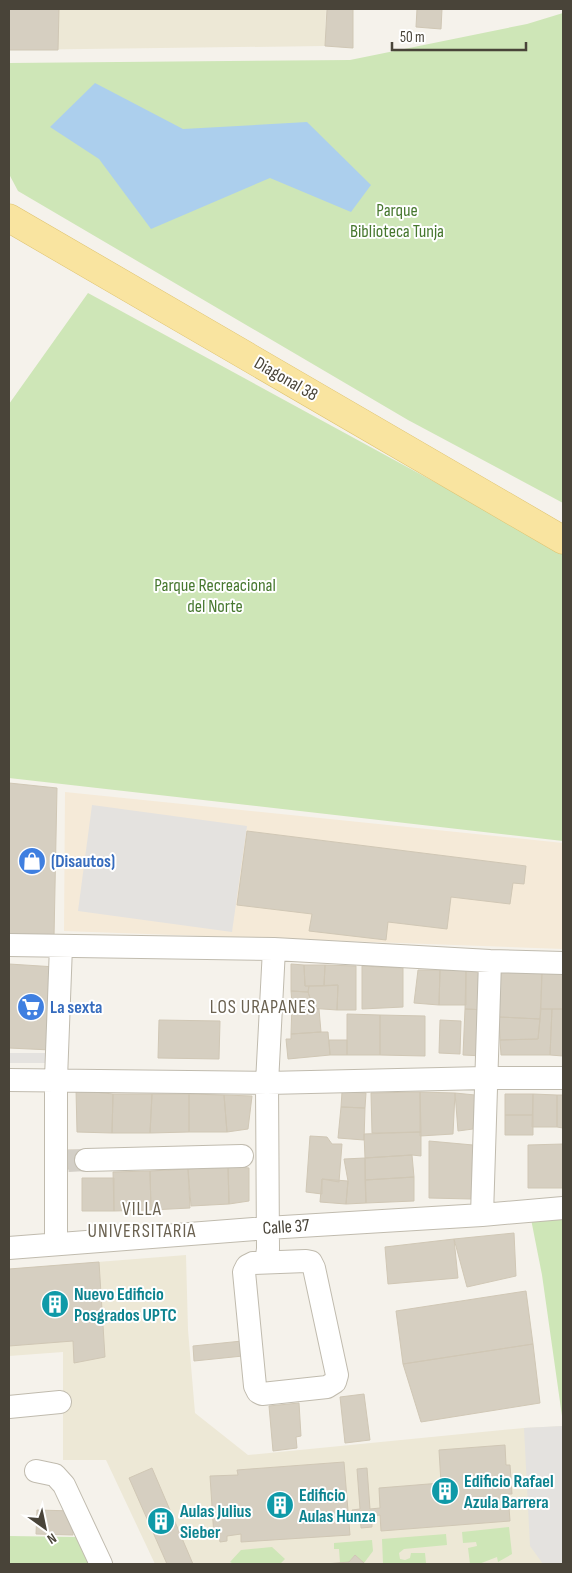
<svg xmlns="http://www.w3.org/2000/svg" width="572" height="1573" viewBox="0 0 572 1573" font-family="'Sofia Sans Condensed',sans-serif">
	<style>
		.commercial { fill: #f5ead8 }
		.education { fill: #ede8d6 }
		.green { fill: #cee6b7 }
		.parking { fill: #e4e2df }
		.water { fill: #accfed }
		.building { fill: #d6cfc1; stroke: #d0c7b5 }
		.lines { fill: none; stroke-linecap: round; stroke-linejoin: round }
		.minor-tunnel { stroke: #d3cfc7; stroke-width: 22; stroke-dasharray: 22 11; stroke-linecap: butt }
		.minor-casing { stroke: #c0bbae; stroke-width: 24 }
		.major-casing { stroke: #dec370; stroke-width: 29 }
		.minor { stroke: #fff; stroke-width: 22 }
		.major { stroke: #f9e4a0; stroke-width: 28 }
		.labels { text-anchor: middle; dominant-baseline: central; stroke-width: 4; stroke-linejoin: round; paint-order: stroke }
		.park-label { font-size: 18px; fill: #47782f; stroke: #fff }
		.street-label { font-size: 18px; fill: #494439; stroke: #fff }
		.shop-label { font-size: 18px; font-weight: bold; fill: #366cbe; stroke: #fff; text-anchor: start }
		.culture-label { font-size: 18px; font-weight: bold; fill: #0d838f; stroke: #fff; text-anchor: start }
		.neighbourhood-label { font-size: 19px; letter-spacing: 1px; fill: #6b6251; stroke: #fff }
	</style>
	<rect width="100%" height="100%" fill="#f5f2eb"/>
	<path class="commercial" d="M65 792 563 843V949L64 931Z"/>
	<path class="education" d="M9 9H326L325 46 9 50Z
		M186 1255 188 1330 195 1413 248 1455 524 1428 563 1426V1564H155L106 1460H63V1352L9 1356V1269Z"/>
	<path class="green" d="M563 13V503L408 420 18 191 9 174V63L350 60 527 24Z
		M88 293 563 552V841L9 778V404Z
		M563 1216V1416H562L542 1275 531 1219Z
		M509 1527 512 1554 498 1562 497 1557 479 1564H470L468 1548 477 1546 476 1542 463 1543 462 1532Z
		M446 1534 447 1545 404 1549 399 1553 400 1559 405 1560 410 1558 411 1553H425L426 1563 424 1564H383L382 1539Z
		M9 1536 77 1537 91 1564H9Z
		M372 1540 373 1551 364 1563 355 1555 349 1562 340 1563 339 1549H334V1543Z
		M272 1547 285 1559 280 1564H234L230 1562 241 1550Z"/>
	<path class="parking" d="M92 805 247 826 232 932 78 911Z
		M9 1053H50V1063H9Z
		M563 1426V1564H543L530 1546 524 1428Z"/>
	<path class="water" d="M95 83 183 129 307 122 371 185 351 212 270 178 151 229 99 159 50 127Z"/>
	<path class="building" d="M9 9H59L58 50H9Z
		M327 9H353V48L325 46Z
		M417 9H442L441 29 416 27Z
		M9 783 57 788 54 937 9 935Z
		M247 831 526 866 524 884 513 883 510 904 451 897 447 929 388 922 386 940 309 931 312 914 237 905Z
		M9 964 56 967 51 1050 9 1048Z
		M291 964 304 965 305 986H309L308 992 291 991Z
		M304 965H325L324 986H305Z
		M325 965 356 966V1010H337L338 985 324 986Z
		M362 966 403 968V1007L362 1009Z
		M501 969 542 971 540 1019 499 1017Z
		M418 970H440L439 1005 414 1003Z
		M440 970H466V1005H439Z
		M466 970 487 971 486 1010 465 1009Z
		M542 971H563V1009H541Z
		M338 985 337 1010 309 1008 311 1001 308 992 309 986Z
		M291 991 308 992 311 1001 292 1003Z
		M311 1001 309 1008 319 1009 321 1032 291 1034 292 1003Z
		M465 1009 486 1010 484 1056 463 1055Z
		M541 1009H552L550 1055H501L500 1040 538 1039Z
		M552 1009H563V1056L550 1055Z
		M347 1014 380 1015V1055H347Z
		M380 1015 425 1016V1056L380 1055Z
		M499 1017 540 1019 538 1039 500 1040Z
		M159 1020 220 1021 219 1059 158 1058Z
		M440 1020 461 1021 460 1054 439 1053Z
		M321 1032H328L330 1055 288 1059 286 1039H291V1034Z
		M329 1040H347V1055H330Z
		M76 1090 113 1094 112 1133 77 1132Z
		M342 1092 366 1093 365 1108 341 1107Z
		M420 1092 455 1093 453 1134 420 1136Z
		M420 1092 421 1132 372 1133 371 1093Z
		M455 1093 475 1095 473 1129 458 1131Z
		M113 1094H152L150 1133H112Z
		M152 1094H189V1132L150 1133Z
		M189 1094 224 1095 227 1132H189Z
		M505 1094H533V1115H505Z
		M533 1094 557 1095V1127H532Z
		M224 1095 252 1096 248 1129 227 1132Z
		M557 1095H563V1128L557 1127Z
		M341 1107 365 1108 364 1140 338 1138Z
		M505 1115H533V1135H505Z
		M421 1132V1156L412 1155 365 1158 364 1134Z
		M310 1136 327 1137 332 1144H342L339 1182 322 1179V1194L306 1192Z
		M429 1141 473 1145 471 1199 429 1198Z
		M563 1144V1188H528V1145Z
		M68 1150H86L85 1169H68Z
		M412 1155 414 1177 365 1180V1158Z
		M365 1158 366 1203 346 1204 348 1181 344 1159Z
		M228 1166 249 1168V1201L229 1204Z
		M228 1166 229 1204 191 1206 188 1169Z
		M188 1169 190 1208 151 1210 150 1171Z
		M150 1171 151 1210 114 1211 113 1172Z
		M414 1177V1201L366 1203 365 1180Z
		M82 1178H114V1211H82Z
		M322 1179 348 1181 346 1204 320 1202Z
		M514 1233 516 1276 467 1287 454 1239Z
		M454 1239 458 1278 388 1284 385 1247Z
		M99 1262 105 1357 74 1363 73 1341 9 1346V1269Z
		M526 1291 533 1344 403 1364 396 1311Z
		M242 1341 243 1356 194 1361 193 1346Z
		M533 1344 540 1403 421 1422 403 1364Z
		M364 1394 370 1440 345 1443 340 1397Z
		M299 1403 301 1436 296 1437 297 1448 273 1451 269 1406Z
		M505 1445 506 1465H510L512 1494H508L510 1521 381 1531 380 1515 372 1516V1527L361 1528 360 1516 353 1517 352 1510 360 1509 357 1469 367 1468 370 1509 380 1508 379 1488 441 1483 439 1450Z
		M344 1462 350 1535 241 1542V1534L227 1536V1541L220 1542 219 1536 214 1537 210 1476 238 1475 237 1470Z
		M152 1468 193 1564H167L129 1478Z
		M37 1510 74 1511 73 1535 36 1534Z
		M355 1555 364 1563 362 1564H325L349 1562Z"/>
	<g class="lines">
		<path class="minor-tunnel" d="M68 1161 86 1160"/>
		<g class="minor-casing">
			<path id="minor" d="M9 945 274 949 490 961 563 963
				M9 1080 267 1083 485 1078H563
				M86 1160 242 1156
				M482 1215 490 961
				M56 1244V1079L61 946
				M9 1248 267 1228 482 1215 563 1208
				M306 1261 311 1262 314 1268 337 1375 335 1382 327 1387 262 1394 258 1392 255 1386 244 1272 247 1266 253 1263Z
				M266 1262 268 1249 267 1083 274 949
				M9 1407 60 1402
				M36 1471 55 1475 64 1485 101 1564"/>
		</g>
		<g class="major-casing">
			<path id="major" d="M9 218 563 540"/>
		</g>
		<use href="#minor" class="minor"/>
		<use href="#major" class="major"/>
	</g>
	<defs>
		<g id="shop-disc" transform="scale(1.4375)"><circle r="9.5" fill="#3f7fe0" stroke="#fff"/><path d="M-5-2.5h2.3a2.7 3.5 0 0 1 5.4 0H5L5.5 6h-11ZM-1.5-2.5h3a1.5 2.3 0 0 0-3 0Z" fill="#fff"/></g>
		<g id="supermarket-disc" transform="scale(1.4375)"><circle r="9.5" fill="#3f7fe0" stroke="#fff"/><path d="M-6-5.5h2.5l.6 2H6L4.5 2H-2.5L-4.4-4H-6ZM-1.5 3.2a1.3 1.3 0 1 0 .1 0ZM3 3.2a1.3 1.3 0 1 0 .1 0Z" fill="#fff"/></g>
		<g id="building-disc" transform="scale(1.4375)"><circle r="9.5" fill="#0f9aa8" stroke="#fff"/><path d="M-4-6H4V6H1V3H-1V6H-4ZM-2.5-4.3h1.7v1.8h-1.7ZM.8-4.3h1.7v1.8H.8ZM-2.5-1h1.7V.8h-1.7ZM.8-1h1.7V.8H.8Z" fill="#fff"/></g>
	</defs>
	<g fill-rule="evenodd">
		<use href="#shop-disc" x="32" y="861"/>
		<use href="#supermarket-disc" x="31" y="1007"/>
		<use href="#building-disc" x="55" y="1304"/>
		<use href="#building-disc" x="445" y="1491"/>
		<use href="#building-disc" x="280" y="1505"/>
		<use href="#building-disc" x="161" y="1521"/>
	</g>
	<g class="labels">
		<g class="park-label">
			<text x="397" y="210">Parque<tspan x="397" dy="21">Biblioteca Tunja</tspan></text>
			<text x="215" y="585">Parque Recreacional<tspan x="215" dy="21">del Norte</tspan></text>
		</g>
		<g class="street-label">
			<text transform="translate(286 379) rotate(30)">Diagonal 38</text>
			<text transform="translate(286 1227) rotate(-4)">Calle 37</text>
		</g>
		<g class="shop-label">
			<text x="51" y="861">(Disautos)</text>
			<text x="50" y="1007">La sexta</text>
		</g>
		<g class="culture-label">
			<text x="74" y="1294">Nuevo Edificio<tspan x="74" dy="21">Posgrados UPTC</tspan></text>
			<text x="464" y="1481">Edificio Rafael<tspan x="464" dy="21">Azula Barrera</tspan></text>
			<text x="299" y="1495">Edificio<tspan x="299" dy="21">Aulas Hunza</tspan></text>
			<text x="180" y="1511">Aulas Julius<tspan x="180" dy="21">Sieber</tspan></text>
		</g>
		<g class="neighbourhood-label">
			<text x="263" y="1007">LOS URAPANES</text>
			<text x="142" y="1209">VILLA<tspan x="142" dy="22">UNIVERSITARIA</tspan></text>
		</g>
	</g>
	<rect width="572" height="1573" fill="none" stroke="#494439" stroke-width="20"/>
	<g transform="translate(45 1528) rotate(147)" stroke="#ffffff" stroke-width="4" paint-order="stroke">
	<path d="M0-4L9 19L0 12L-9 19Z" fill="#494439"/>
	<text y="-8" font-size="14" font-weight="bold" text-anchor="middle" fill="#494439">N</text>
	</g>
	<path d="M392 42v8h134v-8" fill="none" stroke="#494439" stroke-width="2.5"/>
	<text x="400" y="42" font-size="15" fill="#494439" stroke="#ffffff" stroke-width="4" paint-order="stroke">50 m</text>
</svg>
